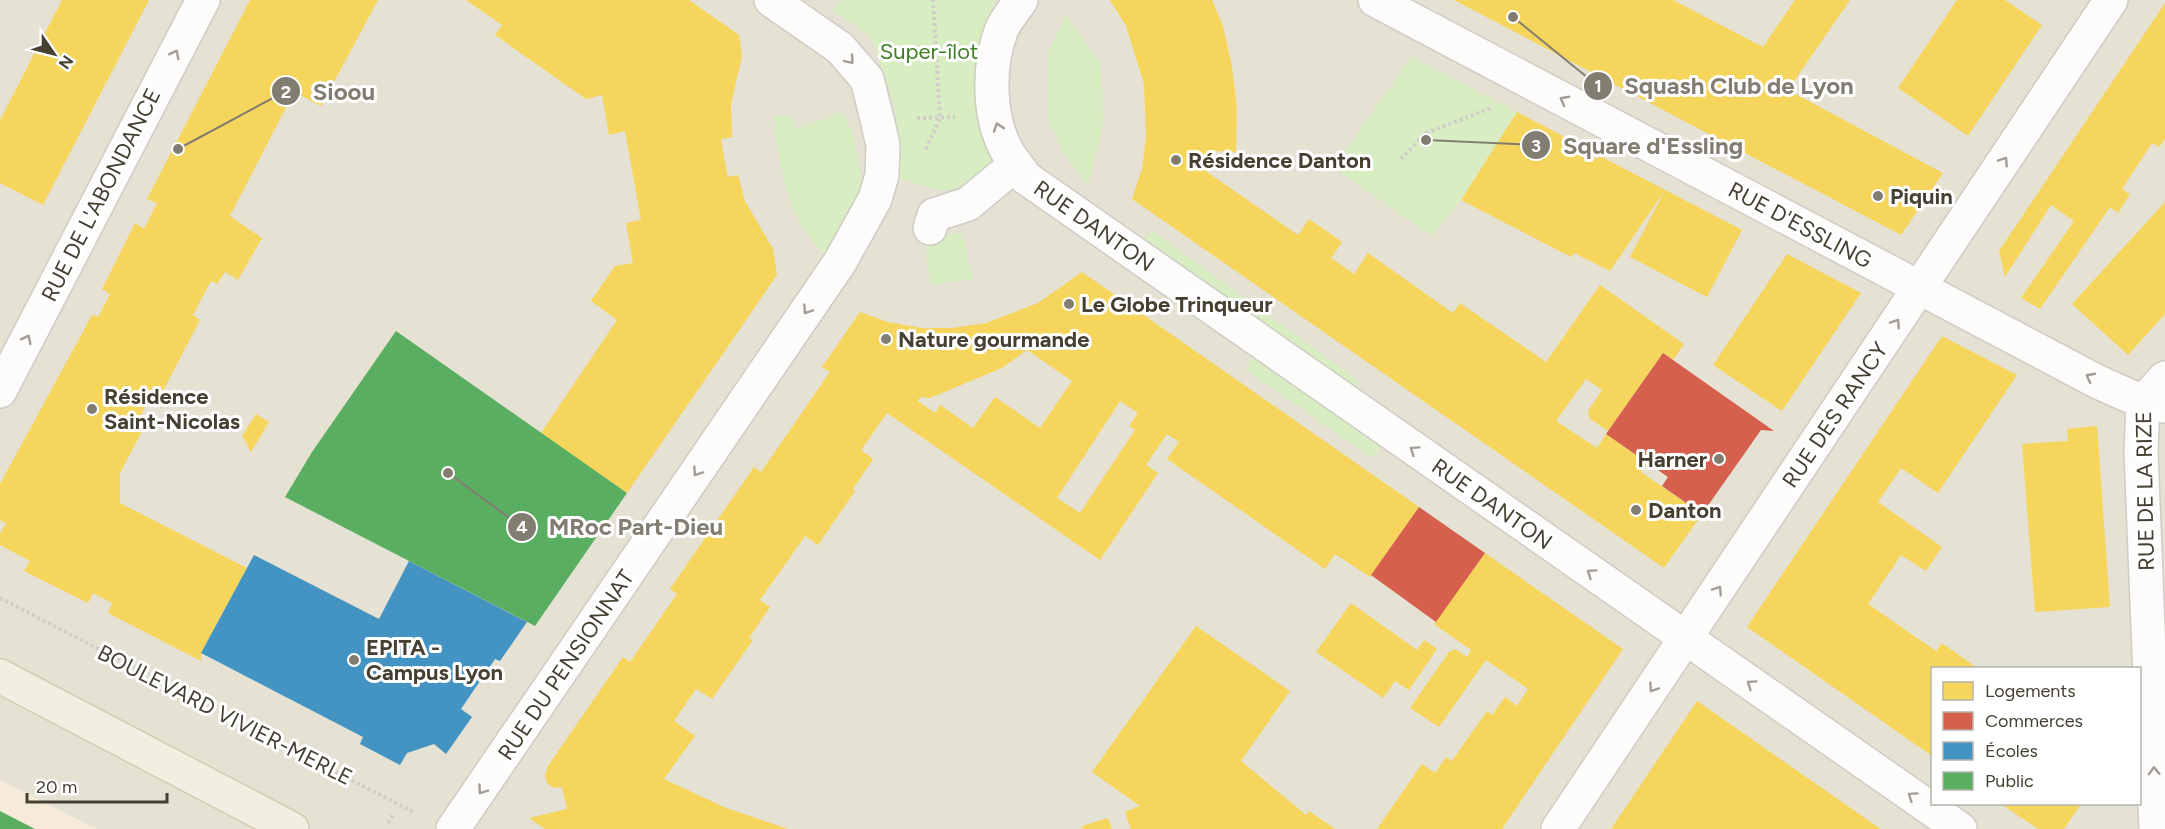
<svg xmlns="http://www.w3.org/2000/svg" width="2165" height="829" viewBox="0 0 2165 829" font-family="Figtree,sans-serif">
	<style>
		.residential { fill: #e5e1d3; fill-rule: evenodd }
		.commercial { fill: #f5ebd8 }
		.green { fill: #d9edc3 }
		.homes { fill: #f6d55c; fill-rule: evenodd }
		.shops { fill: #d6604d }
		.schools { fill: #4393c3 }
		.public { fill: #5aae61 }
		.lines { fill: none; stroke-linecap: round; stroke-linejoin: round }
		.minor-casing { stroke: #ceccc5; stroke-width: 36 }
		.major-casing { stroke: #d4cdb2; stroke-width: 36 }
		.path { stroke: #d1cec8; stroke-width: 4; stroke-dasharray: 3 3; stroke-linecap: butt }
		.minor { stroke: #fdfcfb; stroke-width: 33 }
		.major { stroke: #f1eee2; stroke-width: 33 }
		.oneway { stroke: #a29e96 }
		.poi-dot { fill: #827d71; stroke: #fff; stroke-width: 2 }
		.labels { text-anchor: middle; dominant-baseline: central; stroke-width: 6; stroke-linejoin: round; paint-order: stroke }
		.park-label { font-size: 22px; fill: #3c7e20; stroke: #fff }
		.poi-label { font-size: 22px; font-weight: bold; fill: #464032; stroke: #fff; text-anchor: start }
		.street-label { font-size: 22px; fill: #464032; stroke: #fff }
		.leader { fill: none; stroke: #827d71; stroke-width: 2 }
		.callout-dot { fill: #827d71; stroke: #fff; stroke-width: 2 }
		.mark-label { font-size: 18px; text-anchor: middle; font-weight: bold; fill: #fff }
		.callout-label { font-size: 24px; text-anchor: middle; font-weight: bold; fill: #827d71; stroke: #fff; stroke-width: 6; stroke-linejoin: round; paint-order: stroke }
	</style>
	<rect width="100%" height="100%" fill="#f0eee7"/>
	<path class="residential" d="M0 0H2165V829H96L0 780ZM1932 668H2140V804H1932Z"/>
	<path class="commercial" d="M0 780 96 829H0Z"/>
	<path class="green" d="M843 0H996C970 52 970 107 993 159 952 199 946 195 895 176L900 143 893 103 872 38 833 10Z
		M1066 15 1100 63 1103 123 1088 185 1063 153 1048 120V53Z
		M1411 57 1517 112 1461 200 1432 236 1334 168Z
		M843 112 855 139 861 181 850 221H840L829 259C786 218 781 173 773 117L791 115 795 129Z
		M1151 230 1359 381 1352 392 1142 244Z
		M962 233 973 279 930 285 925 240Z
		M1255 354 1383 443 1372 458 1245 369Z"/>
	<path class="homes" d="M62 0H149L43 205 0 183V120Z
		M250 0H378L321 106 294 92 230 216 262 238 238 280 225 272 217 284 211 281 193 315 200 320 163 391 155 388 134 428 142 431 120 473V503L247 568 201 653V661L108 613 112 603 93 593 88 603 24 571 30 561 0 545V534L6 523 0 520V484L92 315 98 317 110 294 102 289 135 223 144 229 157 203 147 199Z
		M466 0H689L739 35 742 56 731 104 732 137 721 139 724 158 728 177 738 175 745 201 773 249 777 275 627 493 541 433 617 320 591 301 615 266 633 263 626 223 641 220 625 131 609 135 602 95 586 99 495 35 502 25Z
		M1110 0H1212L1223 26 1232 67 1237 108 1236 152 1212 151 1207 172 1298 235 1309 219 1342 242 1331 258 1354 274 1368 253 1453 313 1460 303 1546 362 1600 285 1684 344 1673 360 1663 353 1608 431 1589 418 1588 411 1602 390 1586 379 1556 421 1597 448 1606 434 1648 463 1641 472 1702 514 1664 568 1132 199 1142 169 1146 137 1144 84 1126 26Z
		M1454 0H1673L1763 47 1795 0H1850L1788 90 1943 173 1901 235Z
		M1957 0H2005L2042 25 1968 136 1898 88Z
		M2165 3V139L2159 147 2152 143 2122 189 2130 194 2118 213 2110 207 2040 309 2021 298 2074 221 2051 205 2005 277 1999 251Z
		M1517 112 1590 150 1588 155 1597 159 1600 156 1742 230 1707 297 1630 257 1665 190 1610 271 1574 253 1571 257 1461 200Z
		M2165 202V314L2128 355 2072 304Z
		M1787 254 1861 293 1782 411 1713 365Z
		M1082 272 1419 507 1370 577 1335 554 1325 569 1167 459 1179 442 1167 434 1146 465 1158 473 1100 560 887 413 861 450 873 459 853 489 855 491 818 545 805 536 760 600 770 607 749 638 753 640 712 699 696 689 674 721 695 736 664 779 726 808 788 829H545L529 818 567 809 562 787 554 788 547 783 545 775 548 766 623 657 630 662 677 594 670 589 754 467 761 472 830 372 822 367 860 312 888 322 922 328H952L986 323 1038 303ZM1027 350 1072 381 1040 428 995 397 973 428 940 405 935 413 918 401 920 397 930 398 1002 368ZM1120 401 1138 413 1129 426 1135 430 1080 513 1057 498Z
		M1942 336 2017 375 1938 493 1901 468 1878 502 1942 547 1926 571 1901 555 1868 604 1936 651 1942 643 1977 668H1932V756L1747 627Z
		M256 414 269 422 251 452 242 436Z
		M2097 426 2110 607 2035 612 2022 444 2068 441 2067 429Z
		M1485 553 1623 649 1502 829H1377L1422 764 1435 773 1446 757 1452 761 1487 711 1492 715 1505 697 1517 706 1528 689 1486 660 1439 727 1410 708 1449 652 1455 649 1467 657 1471 650 1434 624Z
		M1351 603 1417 650 1424 640 1437 649 1409 690 1395 681 1383 698 1316 652Z
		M1196 626 1290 691 1241 761 1306 815 1309 811 1335 829H1131L1125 812 1140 806 1092 772Z
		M1697 701 1875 825 1881 829H1611Z
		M2001 804H2081L2064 829H2038Z
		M1108 818 1112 829H1083L1082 826Z"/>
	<path class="shops" d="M1663 353 1774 431 1761 430 1702 514 1662 486 1668 477 1606 434Z
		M1419 507 1485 553 1436 622 1371 575Z"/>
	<path class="schools" d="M254 555 379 619 409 561 527 622 500 661 495 659 461 709 472 717 446 754 434 744 407 753 400 765 360 744 363 737 201 653Z"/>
	<path class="public" d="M396 331 627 493 535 626 285 497 312 452Z
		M0 811 35 829H0Z"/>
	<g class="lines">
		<g class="minor-casing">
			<path id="minor" d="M1021 0C1015 10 1005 20 1001 31 988 67 988 117 1007 151 1012 160 1020 169 1026 178L1960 829
				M1375 0 2098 382 2143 402 2165 406
				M930 228 934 215 968 204 1016 164
				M0 391 203 0
				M453 829 840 262 875 199 882 175 883 145 877 119 867 79 840 48 771 0
				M1558 829 2111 0
				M2156 829 2141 451 2143 402 2165 378"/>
		</g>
		<g class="major-casing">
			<path id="major" d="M0 676 292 829"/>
		</g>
		<path class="path" d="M917 118 955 117
			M926 149 940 118 933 0
			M1401 159 1426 133 1491 108
			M0 598 415 813
			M388 823 393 815"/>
		<use href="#minor" class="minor"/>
		<use href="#major" class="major"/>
	</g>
	<defs><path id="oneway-chevron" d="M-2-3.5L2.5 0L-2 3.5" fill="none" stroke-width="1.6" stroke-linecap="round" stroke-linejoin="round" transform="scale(1.5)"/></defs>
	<g class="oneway">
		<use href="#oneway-chevron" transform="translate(175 54) rotate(-63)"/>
		<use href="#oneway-chevron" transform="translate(850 60) rotate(50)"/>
		<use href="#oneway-chevron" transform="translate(1564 100) rotate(-152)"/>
		<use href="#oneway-chevron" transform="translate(998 127) rotate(-109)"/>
		<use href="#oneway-chevron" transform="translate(2004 161) rotate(-56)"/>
		<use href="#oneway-chevron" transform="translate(807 310) rotate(124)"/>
		<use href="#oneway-chevron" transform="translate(1896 323) rotate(-56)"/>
		<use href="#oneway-chevron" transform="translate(27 339) rotate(-63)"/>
		<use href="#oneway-chevron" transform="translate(2090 377) rotate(-152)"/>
		<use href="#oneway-chevron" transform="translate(1414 450) rotate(-145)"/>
		<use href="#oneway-chevron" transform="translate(697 472) rotate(124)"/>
		<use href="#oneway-chevron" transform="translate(1591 573) rotate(-145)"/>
		<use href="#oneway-chevron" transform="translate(1718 590) rotate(-56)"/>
		<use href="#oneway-chevron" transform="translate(1751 684) rotate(-145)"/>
		<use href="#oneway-chevron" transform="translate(1653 688) rotate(124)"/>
		<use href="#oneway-chevron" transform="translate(2154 771) rotate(-92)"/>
		<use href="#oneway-chevron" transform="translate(482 790) rotate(125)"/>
		<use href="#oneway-chevron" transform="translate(1912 796) rotate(-145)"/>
	</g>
	<g class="poi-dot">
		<circle cx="1176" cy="160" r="6"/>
		<circle cx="1878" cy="196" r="6"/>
		<circle cx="1069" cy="304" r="6"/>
		<circle cx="886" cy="339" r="6"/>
		<circle cx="92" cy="409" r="6"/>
		<circle cx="1719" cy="459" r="6"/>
		<circle cx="1636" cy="510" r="6"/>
		<circle cx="354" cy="660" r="6"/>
	</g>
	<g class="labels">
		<g class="park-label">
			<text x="929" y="51">Super-îlot</text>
		</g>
		<g class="poi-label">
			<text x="1188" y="160">Résidence Danton</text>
			<text x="1890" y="196">Piquin</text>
			<text x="1081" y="304">Le Globe Trinqueur</text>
			<text x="898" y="339">Nature gourmande</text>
			<text x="104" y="396">Résidence<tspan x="104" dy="25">Saint-Nicolas</tspan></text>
			<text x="1707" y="459" text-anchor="end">Harner</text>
			<text x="1648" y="510">Danton</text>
			<text x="366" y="647">EPITA -<tspan x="366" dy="25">Campus Lyon</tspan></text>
		</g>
		<g class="street-label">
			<text transform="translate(101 195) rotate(-63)">RUE DE L'ABONDANCE</text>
			<text transform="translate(1800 225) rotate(28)">RUE D'ESSLING</text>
			<text transform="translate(1094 226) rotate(35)">RUE DANTON</text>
			<text transform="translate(1835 415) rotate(-56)">RUE DES RANCY</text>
			<text transform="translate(2145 491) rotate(-91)">RUE DE LA RIZE</text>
			<text transform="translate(1492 504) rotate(35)">RUE DANTON</text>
			<text transform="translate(566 665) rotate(-56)">RUE DU PENSIONNAT</text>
			<text transform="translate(225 715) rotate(27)">BOULEVARD VIVIER-MERLE</text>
		</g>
	</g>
	<path class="leader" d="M1513 17L1598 86M178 149L286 91M1426 140L1536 145M448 473L522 527"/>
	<g class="callout-dot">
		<circle cx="1513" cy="17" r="6"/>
		<circle cx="178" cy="149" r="6"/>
		<circle cx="1426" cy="140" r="6"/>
		<circle cx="448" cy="473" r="6"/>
		<circle cx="1598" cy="86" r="15"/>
		<circle cx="286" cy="91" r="15"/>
		<circle cx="1536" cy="145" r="15"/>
		<circle cx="522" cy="527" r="15"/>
	</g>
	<g class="mark-label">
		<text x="1598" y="92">1</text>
		<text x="286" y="98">2</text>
		<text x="1536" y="152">3</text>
		<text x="522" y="533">4</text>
	</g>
	<g class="callout-label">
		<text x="1739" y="94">Squash Club de Lyon</text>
		<text x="344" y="100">Sioou</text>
		<text x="1653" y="154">Square d'Essling</text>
		<text x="636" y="535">MRoc Part-Dieu</text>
	</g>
	<rect x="1931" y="667" width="210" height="138" fill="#ffffff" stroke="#b5b3ad" stroke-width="1.5"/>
	<rect x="1943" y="682" width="30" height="18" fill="#f6d55c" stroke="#b5b3ad" stroke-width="1.5"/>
	<text x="1985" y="697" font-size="18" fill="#464032">Logements</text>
	<rect x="1943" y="712" width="30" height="18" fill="#d6604d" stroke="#b5b3ad" stroke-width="1.5"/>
	<text x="1985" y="727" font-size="18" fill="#464032">Commerces</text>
	<rect x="1943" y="742" width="30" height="18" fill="#4393c3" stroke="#b5b3ad" stroke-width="1.5"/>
	<text x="1985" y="757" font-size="18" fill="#464032">Écoles</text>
	<rect x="1943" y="772" width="30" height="18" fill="#5aae61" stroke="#b5b3ad" stroke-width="1.5"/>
	<text x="1985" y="787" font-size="18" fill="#464032">Public</text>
	<g transform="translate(54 54) rotate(125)" stroke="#ffffff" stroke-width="4.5" paint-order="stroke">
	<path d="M0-4.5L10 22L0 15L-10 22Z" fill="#464032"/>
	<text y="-9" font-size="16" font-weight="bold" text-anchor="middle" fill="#464032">N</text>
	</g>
	<path d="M27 793v9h140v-9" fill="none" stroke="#464032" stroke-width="3"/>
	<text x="36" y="793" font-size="18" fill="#464032" stroke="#ffffff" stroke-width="4.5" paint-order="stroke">20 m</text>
</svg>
